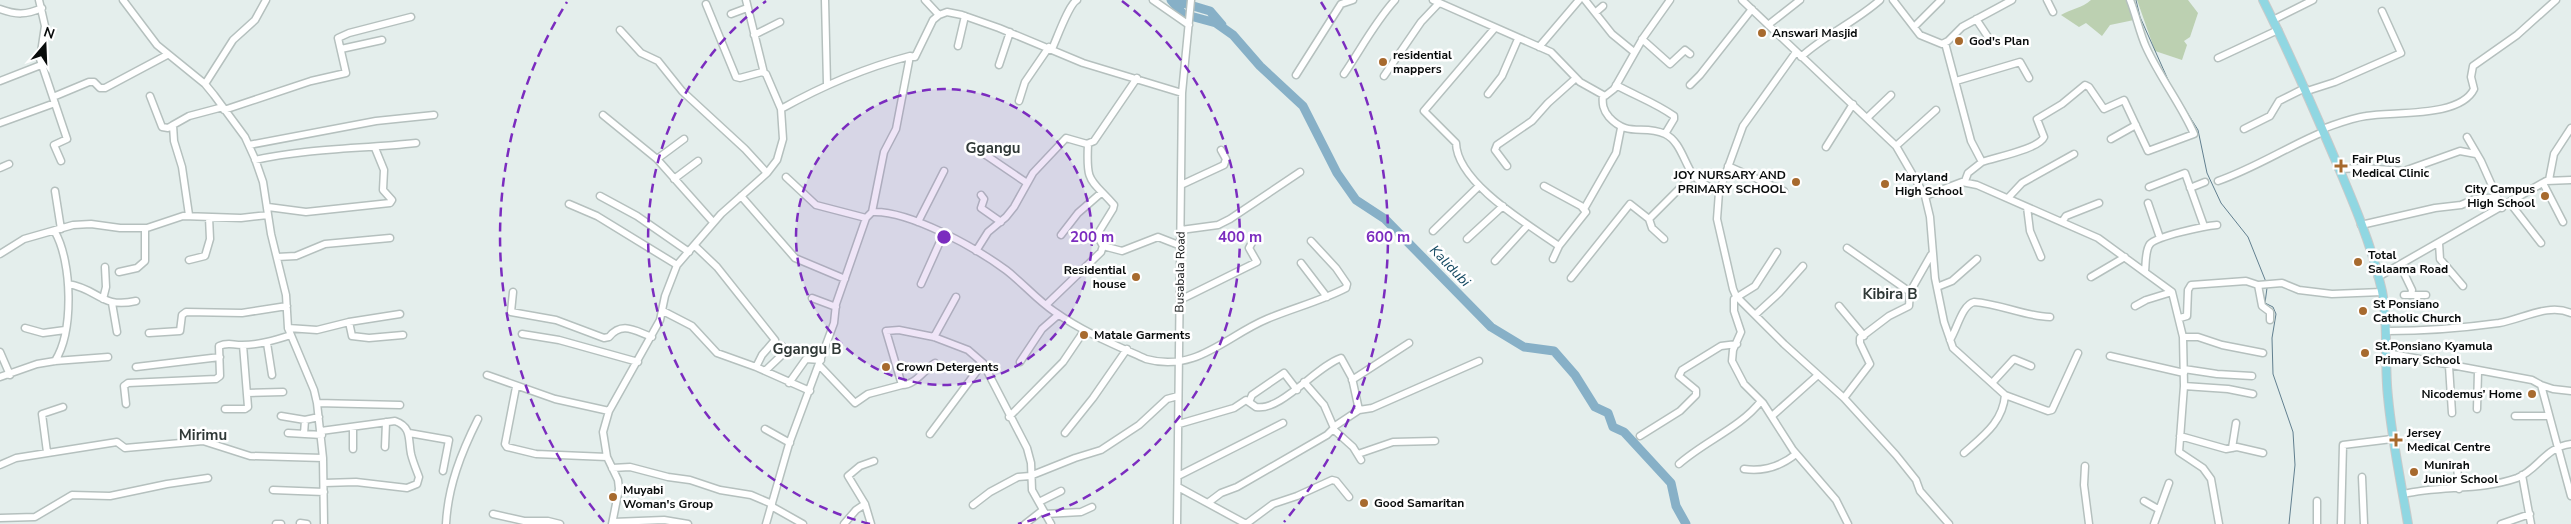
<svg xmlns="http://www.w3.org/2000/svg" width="2571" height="524" viewBox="0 0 2571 524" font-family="'Nunito Sans',sans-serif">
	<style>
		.green { fill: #bcd0b1 }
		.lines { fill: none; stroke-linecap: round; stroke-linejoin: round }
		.stream { stroke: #617f8f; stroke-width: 1 }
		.river { stroke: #87b0c7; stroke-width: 9 }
		.minor-casing { stroke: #b5c0be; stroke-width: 9 }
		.major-casing { stroke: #c9caca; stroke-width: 10 }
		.minor { stroke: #fff; stroke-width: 6 }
		.major { stroke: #90d7e2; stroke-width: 8 }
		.ring { fill: none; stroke: #7b2cbf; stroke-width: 2.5; stroke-dasharray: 9 6 }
		.poi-dot { fill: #a76a2e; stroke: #fff; stroke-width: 2 }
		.labels { text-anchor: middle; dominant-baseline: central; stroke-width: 5; stroke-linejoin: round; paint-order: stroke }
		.poi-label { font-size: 12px; font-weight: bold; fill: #090c0c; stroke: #fff; text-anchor: start }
		.street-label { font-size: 12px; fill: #090c0c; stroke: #fff }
		.water-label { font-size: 14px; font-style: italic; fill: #144961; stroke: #fff }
		.quarter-label { font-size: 15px; font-weight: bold; fill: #303937; stroke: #fff }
		.centre { fill: #7b2cbf; stroke: #fff; stroke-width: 2.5 }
		.ring-label { font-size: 15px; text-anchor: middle; font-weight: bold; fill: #7b2cbf; stroke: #fff; stroke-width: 5; stroke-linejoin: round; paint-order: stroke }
	</style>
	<rect width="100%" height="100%" fill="#e4eeec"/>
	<path class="green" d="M2091 0H2128L2134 20 2110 25 2102 36 2086 23 2079 27 2061 15C2071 9 2082 8 2091 0Z
		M2137 0H2188L2198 13 2190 37 2184 41 2187 45 2182 60 2155 51Z"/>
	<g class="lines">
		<path class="stream" d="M2136 0 2140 17 2169 82
			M2180 101 2198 130 2207 173 2221 203 2248 237 2266 282
			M2267 288 2265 303 2273 307 2276 314 2272 338 2273 374 2293 432 2295 465 2289 524"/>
		<path class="river" d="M1171 0 1183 14 1216 23 1233 35 1260 66 1303 106 1337 173 1356 200 1385 219 1491 327 1524 347 1554 351 1575 375 1595 407 1608 413 1613 427 1624 432 1671 483 1676 506 1686 524
			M1173 0 1210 11 1222 25"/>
		<g class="minor-casing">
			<path id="minor" d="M39 0 45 26 40 59 67 139 54 145 61 161
				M123 0 157 45 205 84 214 95 245 137 255 159 263 182 271 234 286 295 288 328 314 390 317 403 323 458 324 524
				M746 0 764 73
				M825 0 827 84
				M925 0 939 15
				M1153 0 1189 25
				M1433 0 1551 52 1580 82 1605 96 1614 89 1643 38 1670 0
				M1585 0 1612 34 1634 52
				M1742 0 1896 146 1925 196 1930 217 1935 278 1944 322 1953 348 2005 395 2048 411 2052 410 2078 353
				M1893 0 1920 35 1942 44 1948 41 1962 27 2012 0
				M2047 0 2053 12
				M706 4 736 77 740 78 762 72 766 74 781 109
				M0 9C16 15 26 15 42 8
				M1596 12 1603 6
				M731 14 747 8
				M1976 19 1990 40
				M2273 20 2313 0
				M1768 25 1800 0
				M1914 27 1941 0
				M1494 29 1424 111 1456 143C1457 183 1529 225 1559 246
				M620 30 641 53 658 61 682 91 745 149 767 173
				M754 35 780 22
				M1642 39 1670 64 1685 50 1690 54
				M1945 43 1971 141 1982 162 1968 173 1965 181
				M958 46 965 16
				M1539 47 1579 0
				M341 49 382 40
				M1052 49C1057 38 1069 4 1077 0
				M1796 52 1743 126 1719 192 1717 219 1733 289 1736 296 1784 344 1844 398 1896 455 1916 480 1920 491 1949 524
				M1801 57C1825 35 1855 22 1880 0
				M2218 58 2278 30
				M999 65 1010 32
				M1344 74C1361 49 1375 22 1395 0
				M1296 75 1341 4 1353 0
				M1384 76 1421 22 1439 3
				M0 81 41 65
				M1956 81 2020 62 2029 78
				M205 84 233 40 255 20 266 0
				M1616 85C1636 96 1656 103 1674 116V119L1665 134
				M1690 85 1700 75 1752 9
				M2307 91 2335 82 2401 53 2382 11
				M1488 94 1502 76 1518 39
				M1603 95C1602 104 1603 110 1609 117 1628 138 1643 124 1665 134 1680 141 1684 162 1693 175 1700 183 1709 187 1719 192
				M150 96 162 127 168 128 173 125
				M53 97 89 82H94L100 88H105L167 55
				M1019 101 1025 82 1049 47
				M224 110 311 81 346 73 338 38 349 33 411 17
				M603 115 657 159 713 222
				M1868 117 1891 95
				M0 123 55 103
				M2244 129 2270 116 2279 101 2305 88
				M2322 129C2337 124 2351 118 2366 116 2394 111 2460 118 2474 89L2471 77 2473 66 2517 35 2556 0
				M2467 137 2481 161 2502 208
				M2111 139 2136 125
				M249 145 376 121 434 115
				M1896 146 1936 110
				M1826 147 1853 104
				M977 149 1027 183
				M657 159 684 139
				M255 160C308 148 362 149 416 143
				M1982 162C1996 157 2039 149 2044 137L2037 119 2062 104 2085 85 2089 87 2104 109 2124 100 2148 151 2194 134C2181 104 2160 78 2146 47 2140 34 2136 15 2130 0
				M1507 166 1495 150 1497 145 1532 121 1548 103 1576 78
				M1728 166 1784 191
				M0 168 9 164
				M2339 169 2363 168 2404 171 2460 151 2476 154
				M786 177 816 205 866 218
				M674 179 698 161
				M2549 180 2554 154 2571 128
				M2218 181C2255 168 2287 147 2323 132
				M2543 183 2563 222
				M1181 185 1224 165 1226 159 1221 150
				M1544 186 1581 206 1586 212 1559 246 1553 259
				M2149 187 2185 173 2204 226
				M2190 188 2205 182
				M55 191 61 229
				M981 195 984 199 981 208 1001 222
				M600 196 637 216 689 252
				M741 196 795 258 845 279
				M1925 196 1962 182 1977 185 2098 238 2172 292 2183 337 2184 386 2179 452 2203 468 2211 479 2219 524
				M2008 198 2022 183 2074 154
				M2148 203 2160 238
				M2510 203 2541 243
				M569 204 597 216 677 265
				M268 207 306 212 390 203 392 200 383 190 384 170 375 148
				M2027 207 2030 231 2041 257
				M1584 209 1616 153 1621 128
				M872 212 884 152 896 129 910 56
				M189 215 182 167 174 141 173 125 189 116 223 107
				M918 222 944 171
				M2062 222 2066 216 2099 203
				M2361 225 2435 208 2461 205 2475 199 2497 197
				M1181 230 1218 225 1230 219 1300 172
				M1433 231 1479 186
				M1061 235 1078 213 1101 193
				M1467 239 1503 206
				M1664 239 1652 228 1649 219 1693 175
				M2439 243 2440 259 2463 286
				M695 246 717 267 775 340 762 355 756 367
				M1103 246 1122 251 1158 237 1181 246
				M1847 248 1910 292 1931 255
				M976 251 988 232 1006 217 1014 207 1033 173 1066 138 1087 144 1094 141 1137 78
				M1777 252 1755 286 1734 299V311L1741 332 1733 350 1732 361 1744 384 1763 403 1793 450 1836 500 1848 524
				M0 254 24 239 73 225 91 224 120 228H147L183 216 241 218 268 215
				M277 257 296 256 325 244 390 238
				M189 260 205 256 210 239 209 217
				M1495 261 1528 225
				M1301 263 1327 297
				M2400 265 2412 290 2411 295
				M2145 271C2146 264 2145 250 2150 244 2157 236 2205 226 2217 225
				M119 272 137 268 145 261V228
				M2091 277 2125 257
				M2378 277 2546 181 2571 180
				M1571 278 1630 204 1649 219
				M68 284C99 289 101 309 136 301
				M921 284 943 235
				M2258 285 2262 306 2270 312V320
				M1937 287 1952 281 1977 259
				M513 292 511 312 556 320 604 338 609 337C622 321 635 331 652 337
				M2404 295H2426
				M812 298 836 307
				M103 299 106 287 105 267
				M1180 300 1257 262 1249 248 1255 237
				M112 303 117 332
				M1046 305 1101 252 1103 246 1097 235 1113 209 1114 205C1090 178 1086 184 1088 144
				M1839 306 1864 336
				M2135 306 2146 300 2172 292
				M663 311 692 326 717 353 756 367 810 391
				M1755 315 1779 293 1803 266
				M2180 318 2187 316 2188 290 2191 285 2246 281 2258 285 2282 283 2299 290 2332 294 2382 292
				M349 322 352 336 369 338 403 335
				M25 328 43 333 65 330
				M288 328 317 330 349 322 400 314
				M2387 331C2424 331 2463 328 2499 323 2523 319 2548 303 2571 313
				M149 333 180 331 182 315 186 312 242 313 287 306
				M522 334 559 340 638 362
				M934 337 956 297
				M2183 337H2198L2222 345 2263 353
				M1950 340C1957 329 1962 305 1974 302 2001 304 2023 316 2050 317
				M267 343 272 375
				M0 352 10 375
				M2387 353 2532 380 2541 385 2571 496
				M2110 356 2184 373
				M55 361C74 331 72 262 55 232
				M1020 362 1042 329 1058 315
				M935 363C924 370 915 385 902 385L886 331 899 330 934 337 968 350 983 363 1027 448 1031 463 1032 490 1051 524
				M819 365 855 403 868 394 902 385
				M2449 366 2452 413
				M136 367 220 357
				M2184 369 2217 374 2252 376
				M765 371 786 351 782 346
				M487 375 555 399 609 411
				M0 377 37 364 55 361 108 357
				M1352 380 1409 343
				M1304 382 1324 405 1334 428
				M789 383 806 359 821 360
				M1992 383 2014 359 2031 366
				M2541 385 2553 389 2571 391
				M2184 386 2228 389 2253 394
				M516 387 505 444 507 447 536 454 607 457
				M247 393 283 392
				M1844 398 1870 364 1860 343V338L1889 316 1909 306 1910 292
				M1249 402 1252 395 1284 373 1297 390
				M317 403 400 405
				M126 404 124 386 128 383 216 379 220 376 219 346C228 342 232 345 242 345 259 345 275 340 291 335
				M225 409H245L248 407 243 345
				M2477 409 2478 371
				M281 416 305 420
				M1772 416 1818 375
				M2515 416H2549
				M1009 417 1063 362 1084 331
				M1179 424 1234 408 1246 400 1256 407C1280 412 1317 366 1341 358L1352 378 1359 410
				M1335 426 1359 410 1372 408 1479 361
				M353 428V449
				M765 429 790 443
				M321 431 395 421C412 427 408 439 411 454 413 462 416 469 419 477L417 484 407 488 356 482 324 483
				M288 433 322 435
				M409 433 449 440 443 471
				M1065 433 1093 398 1127 349
				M304 434 305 420 319 417
				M930 434 983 363
				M1640 436 1680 411 1696 395V390L1679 376 1682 370 1721 346 1737 344
				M2180 436 2226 449 2237 447 2263 453
				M385 447 386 422
				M2232 448 2236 423
				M47 452 42 414 63 407
				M1964 453C1983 436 2003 422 2005 395
				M1358 454 1393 442 1435 441
				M1679 464C1705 441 1740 428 1761 401
				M0 465 16 458 117 442 125 448 203 441 250 456 323 458
				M2085 466 2084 485 2089 524
				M2457 466 2459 489
				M612 468 630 467 668 477 690 480 720 490 751 495 772 504
				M1744 469C1764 472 1781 466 1796 454
				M2522 475 2531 524
				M1178 476 1283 423
				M2362 477 2364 524
				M1178 487 1246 524
				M273 490 324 492
				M2403 494C2441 485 2480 491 2517 478 2538 470 2545 447 2571 444
				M2144 501 2158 509
				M1039 502 1061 491
				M1209 502 1221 493 1237 487 1327 435 1333 429 1353 447 1361 460
				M973 505 990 492 1018 477 1030 476 1075 458 1101 450 1139 425 1167 399 1178 396
				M771 506 803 524
				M493 514 524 521H548L560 524
				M1045 514 1081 512 1092 507
				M0 518 35 517 72 495 110 496 167 484 208 478
				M613 522 664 520 688 524
				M300 523 307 524
				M276 524H281
				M446 524C448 486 461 453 478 419
				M612 524 619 489 618 480 607 457 603 432 609 411 660 320 665 296 677 265 721 214 767 173 777 160 783 139 781 109C822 86 864 68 910 56L915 57 933 20 939 15 947 12 962 15 999 28 1083 63 1182 93
				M766 524 789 444 834 323 836 304 866 218 872 212C909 210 976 248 1006 270 1023 283 1037 300 1055 312 1083 332 1115 345 1146 359 1196 373 1226 336 1267 319 1293 308 1321 301 1346 288L1347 284 1336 268 1311 241
				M844 524 856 510 865 504
				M871 524 865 504 848 476 860 466 874 461
				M1025 524 1043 510
				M1177 524 1182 93 1191 0
				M1246 524 1273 504 1297 496 1332 480 1336 481 1349 497
				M2154 524 2169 483
				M2317 524V501
				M2341 524 2343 445 2392 439
				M2501 524 2530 514"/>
		</g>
		<g class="major-casing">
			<path id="major" d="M2263 0C2287 48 2308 96 2329 145 2349 192 2371 241 2382 291 2389 326 2384 362 2388 397 2392 440 2401 482 2408 524"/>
		</g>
		<use href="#minor" class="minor"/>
		<use href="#major" class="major"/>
	</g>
	<circle cx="944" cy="237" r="148" fill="#7b2cbf" fill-opacity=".12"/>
	<g class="ring">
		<circle cx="944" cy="237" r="148"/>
		<path d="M870 524A296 296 0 0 1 766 1M1122 1A296 296 0 0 1 1018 524"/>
		<path d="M604 522A444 444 0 0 1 567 2M1321 2A444 444 0 0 1 1284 522"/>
	</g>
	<g class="poi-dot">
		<circle cx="1762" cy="33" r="5"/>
		<circle cx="1959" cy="41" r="5"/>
		<circle cx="1383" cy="62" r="5"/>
		<path d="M2338.5 158.5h5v5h5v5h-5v5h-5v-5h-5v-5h5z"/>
		<circle cx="1796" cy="182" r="5"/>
		<circle cx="1885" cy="184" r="5"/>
		<circle cx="2545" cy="196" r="5"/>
		<circle cx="2358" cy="262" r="5"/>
		<circle cx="1136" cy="277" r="5"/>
		<circle cx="2363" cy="311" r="5"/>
		<circle cx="1084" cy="335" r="5"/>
		<circle cx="2365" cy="353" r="5"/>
		<circle cx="886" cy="367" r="5"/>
		<circle cx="2532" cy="394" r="5"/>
		<path d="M2393.5 432.5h5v5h5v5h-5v5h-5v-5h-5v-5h5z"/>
		<circle cx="2414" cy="472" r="5"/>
		<circle cx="613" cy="497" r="5"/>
		<circle cx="1364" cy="503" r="5"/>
	</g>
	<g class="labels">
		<g class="poi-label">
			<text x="1772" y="33">Answari Masjid</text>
			<text x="1969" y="41">God's Plan</text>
			<text x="1393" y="55">residential<tspan x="1393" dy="14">mappers</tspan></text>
			<text x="2352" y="159">Fair Plus<tspan x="2352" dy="14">Medical Clinic</tspan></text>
			<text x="1786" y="175" text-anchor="end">JOY NURSARY AND<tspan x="1786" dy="14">PRIMARY SCHOOL</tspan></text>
			<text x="1895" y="177">Maryland<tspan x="1895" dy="14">High School</tspan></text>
			<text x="2535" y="189" text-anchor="end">City Campus<tspan x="2535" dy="14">High School</tspan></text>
			<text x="2368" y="255">Total<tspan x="2368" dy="14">Salaama Road</tspan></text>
			<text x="1126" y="270" text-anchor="end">Residential<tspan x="1126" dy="14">house</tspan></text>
			<text x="2373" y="304">St Ponsiano<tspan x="2373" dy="14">Catholic Church</tspan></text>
			<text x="1094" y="335">Matale Garments</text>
			<text x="2375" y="346">St.Ponsiano Kyamula<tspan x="2375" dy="14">Primary School</tspan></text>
			<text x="896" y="367">Crown Detergents</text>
			<text x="2522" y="394" text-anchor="end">Nicodemus’ Home</text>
			<text x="2407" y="433">Jersey<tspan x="2407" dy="14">Medical Centre</tspan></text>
			<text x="2424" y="465">Munirah<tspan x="2424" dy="14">Junior School</tspan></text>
			<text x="623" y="490">Muyabi<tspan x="623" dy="14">Woman's Group</tspan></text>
			<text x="1374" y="503">Good Samaritan</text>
		</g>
		<g class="street-label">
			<text transform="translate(1180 272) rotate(-89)">Busabala Road</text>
		</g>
		<g class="water-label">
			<text transform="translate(1450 266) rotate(46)">Kalidubi</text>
		</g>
		<g class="quarter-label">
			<text x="993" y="148">Ggangu</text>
			<text x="1890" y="294">Kibira B</text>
			<text x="807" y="349">Ggangu B</text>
			<text x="203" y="435">Mirimu</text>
		</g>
	</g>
	<circle cx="944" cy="237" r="8" class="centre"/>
	<g class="ring-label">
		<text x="1092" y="242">200 m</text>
		<text x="1240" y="242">400 m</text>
		<text x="1388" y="242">600 m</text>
	</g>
	<g transform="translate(45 45) rotate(19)" stroke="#ffffff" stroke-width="4" paint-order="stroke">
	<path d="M0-4L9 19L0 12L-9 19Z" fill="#090c0c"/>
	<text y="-8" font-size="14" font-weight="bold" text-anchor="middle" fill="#090c0c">N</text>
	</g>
</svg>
